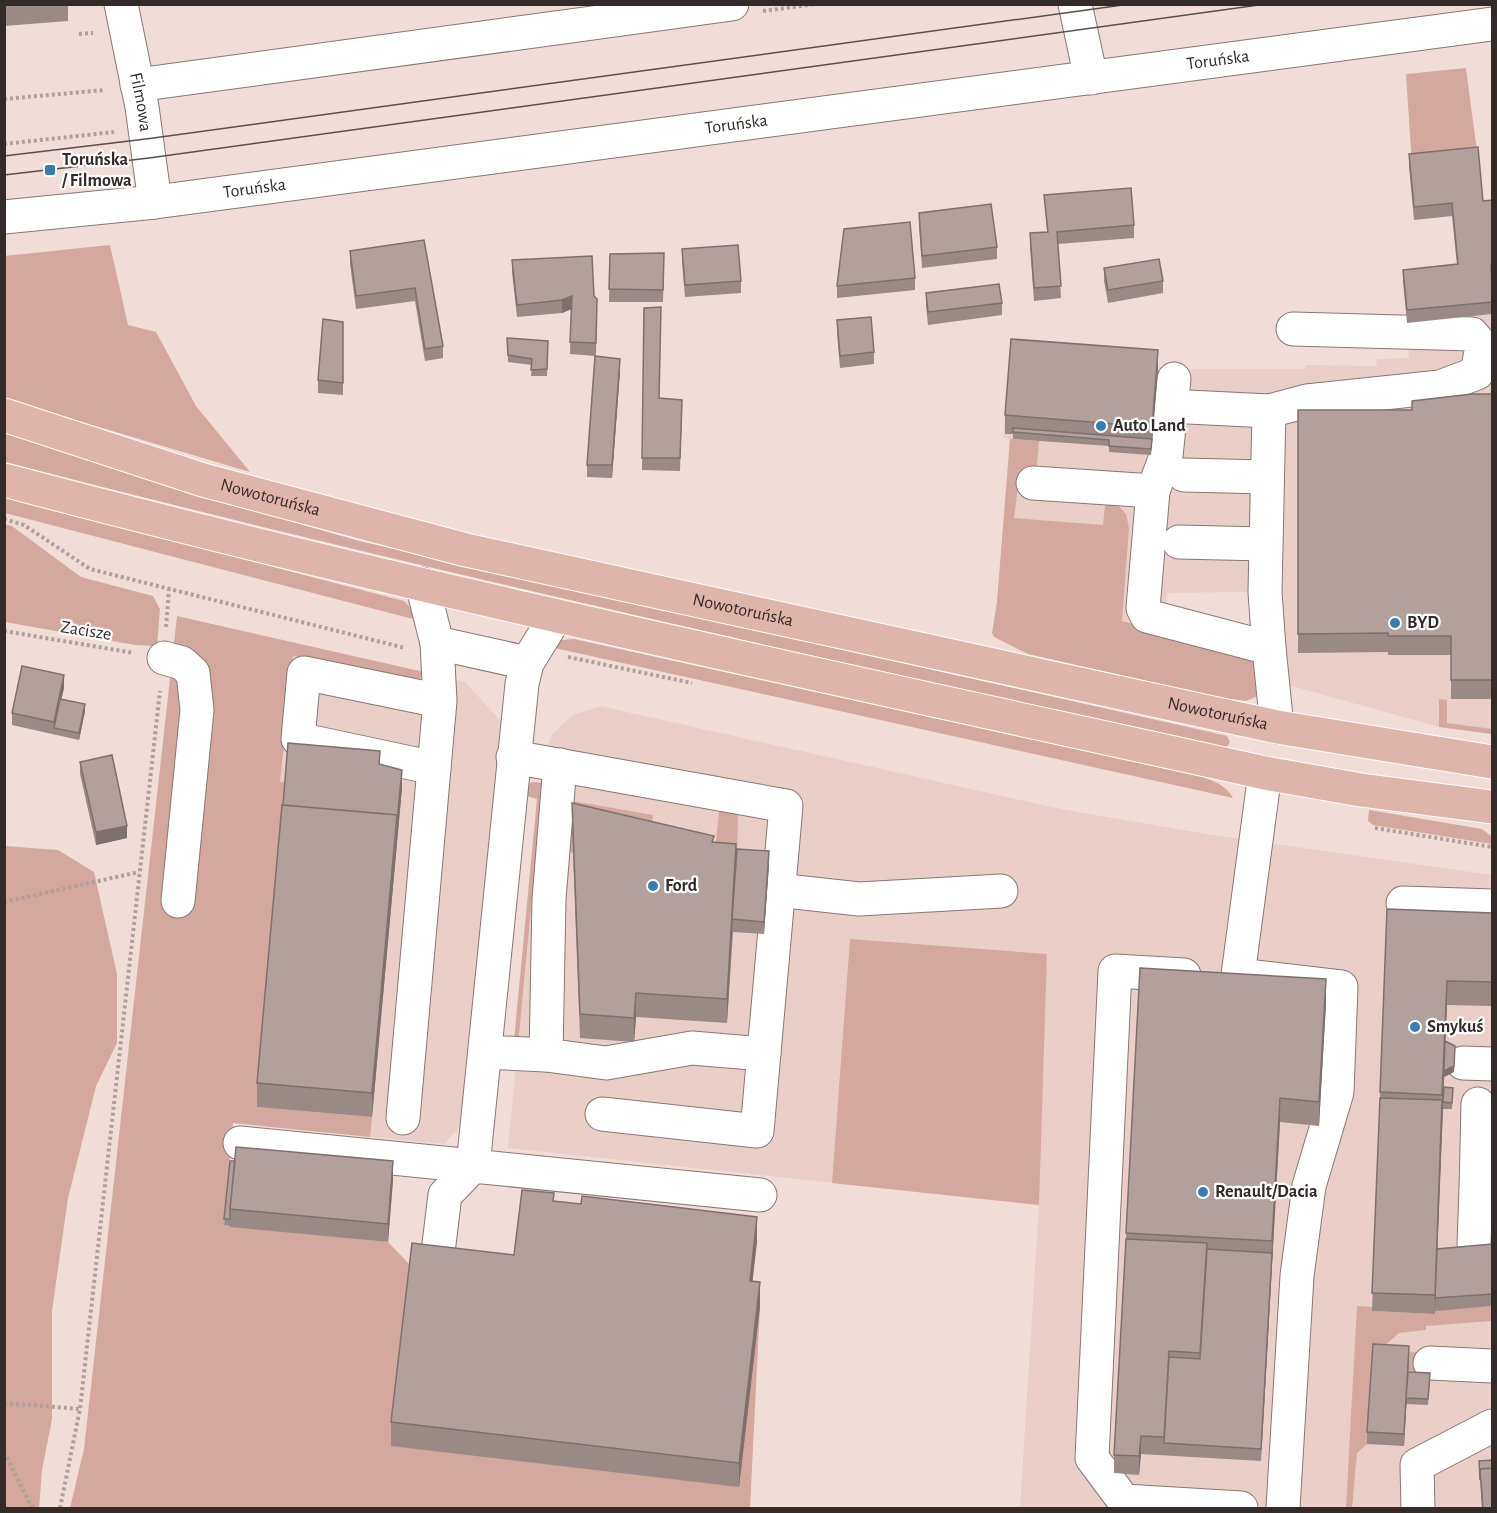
<svg xmlns="http://www.w3.org/2000/svg" width="1497" height="1513" viewBox="0 0 1497 1513" font-family="'Alegreya Sans',sans-serif">
	<style>
		.built { fill: #eacfc8 }
		.green { fill: #d4a89e }
		.lines { fill: none; stroke-linecap: round; stroke-linejoin: round }
		.minor-casing { stroke: #887772; stroke-width: 35 }
		.major-casing { stroke: #fff; stroke-width: 35 }
		.path { stroke: #afa09c; stroke-width: 4; stroke-dasharray: 3 3; stroke-linecap: butt }
		.minor { stroke: #fff; stroke-width: 33 }
		.major { stroke: #dfb4aa; stroke-width: 33 }
		.tram { stroke: #584e4c; stroke-width: 1.5 }
		.wall { fill: #998a86 }
		.shaded-wall { fill: #7d706d }
		.building { fill: #b2a09c; stroke: #7d706d; stroke-width: 1.5 }
		.poi-dot { fill: #367eb2; stroke: #fff; stroke-width: 2 }
		.labels { text-anchor: middle; dominant-baseline: central; stroke-width: 4.5; stroke-linejoin: round; paint-order: stroke }
		.street-label { font-size: 18px; fill: #332b2a; stroke: #fff }
		.poi-label { font-size: 18px; font-weight: bold; fill: #332b2a; stroke: #fff; text-anchor: start }
	</style>
	<rect width="100%" height="100%" fill="#f1ddd8"/>
	<path class="built" d="M1492 314V734L1439 727 1248 674 1250 592 1167 593 1165 634 997 602 1010 439 1003 438 1010 356 1184 369H1305V365L1376 366 1377 359 1409 358 1407 323Z
		M276 640 465 682 502 722 462 1125 444 1144 233 1123Z
		M600 706 1061 809 1212 835 1492 875V1508H1020L1039 1205 508 1148 547 749 552 734 573 715Z"/>
	<path class="green" d="M1466 68 1478 159 1412 166 1406 74Z
		M110 245 128 325 156 332 196 406 250 472 5 399 4 256Z
		M4 433 148 480 359 541 1210 732 1227 736 1230 742 1227 747H1219C813 656 407 566 5 462Z
		M1010 439 1039 441 1036 477 1019 480 1014 518 1103 525 1105 506 1116 503 1126 514 1129 528 1122 621 1257 657 1260 695 1246 701 1222 698 1028 654 994 637 992 633 997 602Z
		M4 497 404 601 412 609 413 619 5 513Z
		M4 524 12 526 81 577 153 596 160 609 157 646 135 645 5 622Z
		M177 616 424 672 417 683 293 656 280 782 286 783 257 1107 372 1117 370 1137 233 1123 224 1225 388 1242 412 1267 760 1306 750 1508H70L84 1449Z
		M574 639 1203 777C1215 782 1226 785 1233 798L550 647 562 640Z
		M1439 699 1447 700V723L1492 729V734L1439 727Z
		M533 782 543 783 518 1046 514 1040 537 799 527 796 528 784Z
		M573 801 653 815 650 845 573 827V853L566 851Z
		M720 803 738 814 737 861 714 860Z
		M1369 810 1482 829 1492 837V844L1373 825 1368 821Z
		M5 846 58 850 94 872 117 974V1043L96 1086 68 1198 52 1311V1419L42 1470 39 1508H5Z
		M850 939 1047 954 1039 1205 832 1183Z
		M1357 1306 1373 1307V1311L1434 1314 1435 1310 1492 1306V1321L1426 1326V1330L1399 1333 1382 1348 1419 1353 1420 1379 1408 1378 1409 1359 1367 1444 1357 1453 1352 1508H1346Z"/>
	<g class="lines">
		<g class="minor-casing">
			<g id="minor">
				<path id="s1" d="M121 4 142 107 155 202"/>
				<path d="M1075 4 1091 78"/>
				<path d="M137 85 732 4"/>
				<path id="s2" d="M4 217 155 202 1492 24"/>
				<path d="M1188 407 1269 411"/>
				<path d="M1184 475 1266 477"/>
				<path d="M1033 483 1153 491 1143 608 1147 616 1269 648 1277 727"/>
				<path d="M1153 491 1166 456 1174 379"/>
				<path d="M1179 542 1265 544"/>
				<path d="M422 584 437 643 440 701 304 673 298 739 434 768 440 701"/>
				<path d="M437 643 527 663"/>
				<path d="M1269 648 1265 592 1269 411 1307 401 1440 387 1477 373 1482 346 1472 334 1293 329"/>
				<path d="M164 658 182 663 193 673 197 710 178 901"/>
				<path d="M513 757 786 806 757 1131 602 1114"/>
				<path d="M1265 773 1238 975 1341 987 1337 1092 1309 1186 1297 1276 1283 1508"/>
				<path d="M777 890 859 899 1001 891"/>
				<path d="M1403 903 1492 906"/>
				<path d="M1184 975 1115 971 1092 1458 1124 1501 1241 1508"/>
				<path d="M485 1052 546 1055 606 1063 692 1048 764 1054"/>
				<path d="M546 1055 549 899 560 765"/>
				<path d="M1463 1063 1492 1064"/>
				<path d="M1478 1104 1476 1190 1492 1189"/>
				<path d="M403 1118 434 768"/>
				<path d="M240 1143 473 1166 522 684 527 663 556 616"/>
				<path d="M439 1244 445 1195 473 1166 760 1195"/>
				<path d="M1474 1244 1476 1190"/>
				<path d="M1430 1363 1492 1366"/>
				<path d="M1418 1508 1417 1465 1492 1426"/>
			</g>
		</g>
		<g class="major-casing">
			<g id="major">
				<path id="s3" d="M4 415 203 480 466 550 1277 727 1492 762"/>
				<path d="M4 480C421 591 844 680 1265 773L1361 790 1492 807"/>
			</g>
		</g>
		<path class="path" d="M763 11 816 4
			M79 34 93 33
			M4 99 105 90
			M4 144 114 132
			M4 519 24 525 90 569 405 648
			M166 627 169 590
			M4 631 134 653
			M568 657 692 683
			M1375 828 1492 847
			M4 902 139 872
			M4 1403 80 1409
			M4 1452 32 1508
			M60 1508 80 1409 160 691"/>
		<use href="#minor" class="minor"/>
		<use href="#major" class="major"/>
		<path class="tram" d="M4 156 146 139 1130 4
			M4 175 149 158 1266 4"/>
	</g>
	<path class="wall" d="M4 4H68V21L4 26Z
		M1409 154 1483 201 1492 200V314L1407 323 1403 282V270L1457 265 1452 216 1414 220 1409 166Z
		M1044 195 1134 225V238L1058 244 1061 298 1034 301 1030 246V233L1047 232Z
		M919 213 997 247V259L922 268 919 225Z
		M424 240 443 346V358L425 361 415 301 356 309 350 264V251Z
		M682 249 741 281V293L685 297 682 262Z
		M610 254 664 265 663 302H609Z
		M512 260 594 296 597 299 596 356 620 371 612 478 587 477V465L595 356 570 354 571 309 562 313 517 317 512 273Z
		M1104 268 1163 281V293L1108 303 1104 281Z
		M915 278V290L837 298V286Z
		M926 293 1002 303V315L928 325 926 306Z
		M644 308 659 398 682 412 680 471 642 470Z
		M837 320 874 352V364L840 368 837 333Z
		M343 322V395L318 393V380Z
		M507 338 548 341 547 376H531L532 365 508 362Z
		M1158 369 1151 455 1109 452V446L1013 439V434H1005V415Z
		M1492 394V699H1451V655H1388V652L1298 653V410H1412Z
		M64 688 61 699 85 711 79 740 12 725V713Z
		M80 762 127 838 96 845 80 774Z
		M380 764 402 788 372 1117 257 1107V1083Z
		M572 803 714 842 736 858 769 864 764 934 733 932 727 1023 636 1017 634 1042 580 1038 572 827Z
		M1387 909 1492 913V1006L1447 1005 1445 1041 1455 1052 1454 1072 1444 1077V1067L1443 1090 1453 1088 1452 1109H1443L1437 1249 1492 1244V1306L1435 1311V1306V1314L1372 1311Z
		M1140 968 1326 1003 1319 1126 1280 1122 1261 1461 1141 1454 1139 1475 1114 1473V1455L1126 1239Z
		M230 1161 393 1180 388 1242 230 1227V1226L224 1225Z
		M554 1201 757 1241 752 1281 760 1306 739 1487 391 1446V1422Z
		M1409 1359 1408 1372 1430 1379 1428 1405 1406 1404V1403L1404 1446 1367 1444V1432Z
		M1479 1461 1492 1509H1482Z"/>
	<path class="shaded-wall" d="M572 296V309L562 313V300Z
		M1158 350V369L1151 455 1152 427Z
		M620 359V371L612 478V465Z
		M64 675V688L55 728H54V722Z
		M85 704V711L79 740V733Z
		M402 770V788L372 1117V1093Z
		M127 826V838L96 845V832Z
		M736 844V868L727 1023V999Z
		M769 851V864L764 934V922Z
		M1326 979V1003L1319 1126V1102Z
		M1447 981V1005L1435 1314V1295Z
		M636 993V1017L634 1042V1018Z
		M1455 1046 1454 1072 1444 1077V1071Z
		M1280 1098V1122L1261 1461 1272 1241Z
		M393 1161V1180L388 1242V1224Z
		M757 1217V1241L750 1305V1281Z
		M760 1282V1306L739 1487V1463Z
		M1409 1346V1359L1404 1446V1434Z
		M1141 1436V1454L1139 1475V1456Z"/>
	<path class="building" d="M1478 147 1483 201 1492 200V265H1491L1492 284V302L1407 310 1403 270 1458 264 1452 203 1414 207 1409 154Z
		M1131 188 1134 225 1057 232 1061 286 1034 288 1030 233 1048 232 1044 195Z
		M991 204 997 247 922 256 919 213Z
		M910 222 915 278 837 286 844 229Z
		M424 240 443 346 425 349 415 288 356 296 350 251Z
		M738 245 741 281 685 285 682 249Z
		M664 253 663 290 609 289 610 254Z
		M592 256 594 296 597 299 596 343 570 342 572 296 562 300 517 305 512 260Z
		M1159 259 1163 281 1108 290 1104 268Z
		M999 284 1002 303 928 312 926 293Z
		M661 307 659 398 682 400 680 458H642L644 308Z
		M871 317 874 352 840 356 837 320Z
		M323 319 343 322V383L318 380Z
		M507 338 548 341 547 369 531 370 532 359 508 355Z
		M1011 339 1158 350 1152 427 1005 415Z
		M595 356 620 359 612 465H587Z
		M1472 394H1492V680H1451V636H1388V633L1298 634V410H1412V401Z
		M1013 428 1152 439 1151 449 1109 446V440L1013 432Z
		M22 666 64 675 54 722 12 713Z
		M60 699 85 704 79 733 54 728Z
		M288 743 380 751 379 764 402 770 397 821V815L283 805Z
		M112 755 127 826 96 832 80 762Z
		M572 803 714 836 712 842 736 844 727 999 636 993 634 1018 580 1014Z
		M282 805 397 815 372 1093 257 1083Z
		M737 849 769 851 764 922 732 919Z
		M1387 909 1492 913V982L1447 981 1442 1095 1380 1092Z
		M1140 968 1326 979 1319 1102 1280 1098 1272 1241 1126 1233Z
		M1445 1041 1455 1046 1454 1066 1444 1071Z
		M1444 1087 1453 1088 1452 1103 1443 1102Z
		M1380 1098 1442 1100 1435 1295 1372 1293Z
		M236 1147 393 1161 388 1224 230 1209Z
		M230 1161H235L230 1209V1219H224Z
		M522 1190 554 1193 553 1201 581 1204 582 1196 757 1217 750 1281 760 1282 739 1463 391 1422 412 1243 514 1255Z
		M1126 1239 1207 1243 1200 1353 1169 1351 1164 1437 1141 1436 1139 1456 1114 1455Z
		M1492 1244V1294L1435 1298 1437 1249Z
		M1207 1249 1272 1253 1261 1449 1164 1443 1169 1357 1200 1359Z
		M1373 1344 1409 1346 1404 1434 1367 1432Z
		M1408 1372 1430 1373 1428 1399 1406 1398Z
		M1492 1460V1468L1480 1469V1480L1479 1461Z
		M1492 1468V1509H1483L1480 1469Z"/>
	<g class="poi-dot">
		<rect x="44" y="164" width="12" height="12" rx="3"/>
		<circle cx="1101" cy="426" r="6"/>
		<circle cx="1395" cy="623" r="6"/>
		<circle cx="653" cy="886" r="6"/>
		<circle cx="1415" cy="1027" r="6"/>
		<circle cx="1203" cy="1192" r="6"/>
	</g>
	<g class="labels">
		<g class="street-label">
			<text stroke="none"><textPath href="#s2" startOffset="1224">Toruńska</textPath></text>
			<text stroke="none"><textPath href="#s1" startOffset="100">Filmowa</textPath></text>
			<text stroke="none"><textPath href="#s2" startOffset="738">Toruńska</textPath></text>
			<text stroke="none"><textPath href="#s2" startOffset="252">Toruńska</textPath></text>
			<text stroke="none"><textPath href="#s3" startOffset="279">Nowotoruńska</textPath></text>
			<text stroke="none"><textPath href="#s3" startOffset="765">Nowotoruńska</textPath></text>
			<text transform="translate(86 631) rotate(9)">Zacisze</text>
			<text stroke="none"><textPath href="#s3" startOffset="1251">Nowotoruńska</textPath></text>
		</g>
		<g class="poi-label">
			<text x="62" y="160">Toruńska<tspan x="62" dy="21">/ Filmowa</tspan></text>
			<text x="1113" y="426">Auto Land</text>
			<text x="1407" y="623">BYD</text>
			<text x="665" y="886">Ford</text>
			<text x="1427" y="1027">Smykuś</text>
			<text x="1215" y="1192">Renault/Dacia</text>
		</g>
	</g>
	<rect width="1497" height="1513" fill="none" stroke="#332b2a" stroke-width="12"/>
</svg>
